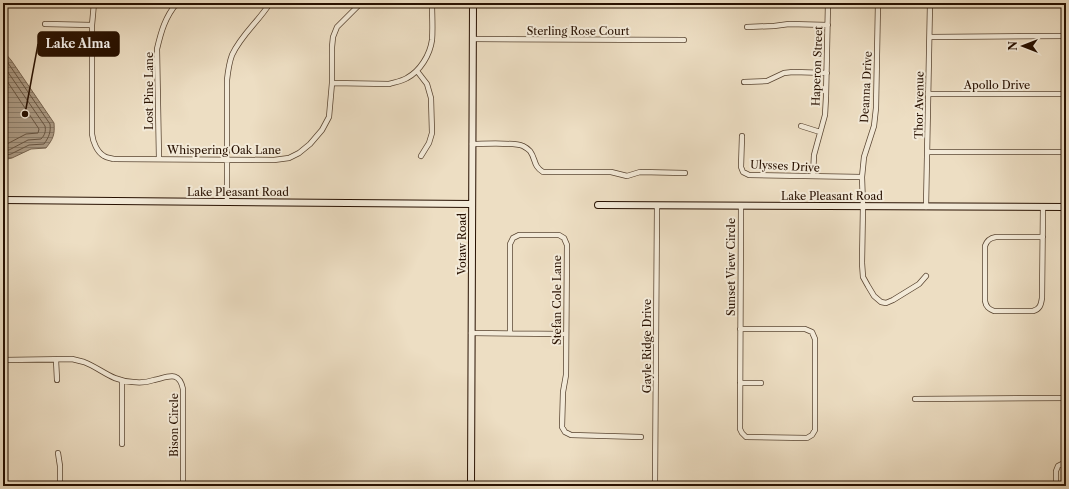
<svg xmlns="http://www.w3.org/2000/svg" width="1069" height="489" viewBox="0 0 1069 489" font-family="'Libre Caslon Text',serif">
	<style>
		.water { fill: url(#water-rules); stroke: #76624d }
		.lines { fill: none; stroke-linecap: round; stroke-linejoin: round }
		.shore { stroke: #685440; stroke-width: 1 }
		.street-casing { stroke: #584431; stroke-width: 6 }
		.secondary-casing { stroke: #271000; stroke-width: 8 }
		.street { stroke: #f3ead8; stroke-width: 4.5 }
		.secondary { stroke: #f3ead8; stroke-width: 6 }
		.labels { text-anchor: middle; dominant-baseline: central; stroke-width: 4; stroke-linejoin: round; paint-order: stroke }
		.street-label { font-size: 11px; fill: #271000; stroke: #f3ead8 }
		.leader { fill: none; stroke: #271000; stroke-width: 1.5 }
		.callout-dot { fill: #271000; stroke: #f3ead8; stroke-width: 1.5 }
		.callout { fill: #271000; stroke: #271000; stroke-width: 1.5 }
		.callout-label { font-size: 12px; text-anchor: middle; font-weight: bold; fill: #fff }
	</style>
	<defs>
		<pattern id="water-rules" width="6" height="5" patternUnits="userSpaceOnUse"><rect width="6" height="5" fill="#aa9881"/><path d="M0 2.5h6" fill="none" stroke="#8a7b67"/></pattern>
	</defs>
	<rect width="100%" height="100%" fill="#eddec3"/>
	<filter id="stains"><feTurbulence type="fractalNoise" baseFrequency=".005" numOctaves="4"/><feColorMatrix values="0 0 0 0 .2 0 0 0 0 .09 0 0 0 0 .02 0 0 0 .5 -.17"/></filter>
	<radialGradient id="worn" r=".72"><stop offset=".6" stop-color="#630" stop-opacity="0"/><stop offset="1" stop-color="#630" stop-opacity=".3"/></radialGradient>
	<path class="water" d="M3 51 11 60 54 123C55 135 53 139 46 148L31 149 12 158 3 160Z"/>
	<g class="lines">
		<path class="shore" d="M3 57 8 63 50 124C51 132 49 137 44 144L29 145 11 154 3 156
			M3 65 45 126C46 131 45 135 41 139L28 140 9 150 3 151
			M3 75 39 129 38 133 26 134 7 144 3 145"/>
		<g class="street-casing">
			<path id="street" d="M94 3 92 25V134C93 142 97 152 104 156 107 158 111 158 114 159L274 160 289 158 299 153 310 144 322 130 329 117 332 83V47L333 37 337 27 361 3
				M878 3 876 108 874 126 864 157 862 177 863 206 862 263 863 277 868 286 874 296 881 302 886 303 893 300 919 284 926 276
				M45 24 92 25
				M747 27 774 26 789 24 828 25
				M930 37 1066 36
				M473 39 684 40
				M417 71 427 84 431 98 432 133 429 143 421 156
				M744 82 767 81 784 73 793 72 827 73
				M332 83 389 84C396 82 402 81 407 78 420 71 430 55 432 40 433 28 432 15 432 3
				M928 94H1066
				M801 126 820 132
				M742 136 741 167 743 172 749 175 862 177
				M472 144C484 144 513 142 523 146 525 147 528 149 530 151 536 159 533 166 543 172H611L627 176 640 172 685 173
				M927 152H1066
				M159 159 157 49C161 32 165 17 177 3
				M813 176 814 155 825 115 826 97 828 3
				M227 202V80C228 71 229 63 232 55 241 35 259 21 270 3
				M926 207 930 3
				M1043 237H996C990 238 987 240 985 246V301C986 307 989 309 994 311H1033C1040 309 1041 305 1042 298L1043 207
				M740 329H805L812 332 815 339V430L812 435 807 438 746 437 742 433 740 429 741 206
				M471 333 566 334
				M510 333V244L513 238 519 235H559L564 238 567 245 566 375 563 392 562 427 565 432 571 435 641 437
				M3 360 72 359C76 360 80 361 84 362 102 369 111 381 133 382 140 383 148 382 154 380 168 377 179 370 183 389V486
				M56 360 57 380
				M122 381V444
				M740 383H761
				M915 399 1066 398
				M58 453 60 466V486
				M655 486 657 206
				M1056 486V471L1058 466 1062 464 1066 463"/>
		</g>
		<g class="secondary-casing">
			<path id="secondary" d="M3 200 472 204
				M598 205 1066 207
				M471 486 473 3"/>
		</g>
		<use href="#street" class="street"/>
		<use href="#secondary" class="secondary"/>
	</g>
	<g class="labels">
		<g class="street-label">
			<text x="578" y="31">Sterling Rose Court</text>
			<text transform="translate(817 66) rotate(-88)">Haperon Street</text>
			<text x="997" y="85">Apollo Drive</text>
			<text transform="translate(866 87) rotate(-87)">Deanna Drive</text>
			<text transform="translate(149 91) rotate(-90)">Lost Pine Lane</text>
			<text transform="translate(919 105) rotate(-89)">Thor Avenue</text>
			<text x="224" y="150">Whispering Oak Lane</text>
			<text transform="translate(785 166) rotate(3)">Ulysses Drive</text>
			<text x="238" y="192">Lake Pleasant Road</text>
			<text x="832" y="196">Lake Pleasant Road</text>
			<text transform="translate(462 244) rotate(-90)">Votaw Road</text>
			<text transform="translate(731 267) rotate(-90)">Sunset View Circle</text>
			<text transform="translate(557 300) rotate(-90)">Stefan Cole Lane</text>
			<text transform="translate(647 346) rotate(-90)">Gayle Ridge Drive</text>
			<text transform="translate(174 425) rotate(-90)">Bison Circle</text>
		</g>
	</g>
	<path class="leader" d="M25 114L38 44"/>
	<circle class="callout-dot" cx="25" cy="114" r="4"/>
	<rect class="callout" x="38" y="32" width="81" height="24" rx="4"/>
	<g class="callout-label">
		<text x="78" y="48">Lake Alma</text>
	</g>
	<rect width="1069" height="489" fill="none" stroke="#eddec3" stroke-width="16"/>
	<rect x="4" y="4" width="1061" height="481" fill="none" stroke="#271000" stroke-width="2"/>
	<rect x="8" y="8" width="1053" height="473" fill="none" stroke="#271000"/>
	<g transform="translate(1023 46) rotate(270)" stroke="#f3ead8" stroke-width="3" paint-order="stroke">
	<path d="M0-3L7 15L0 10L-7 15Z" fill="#271000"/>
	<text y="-6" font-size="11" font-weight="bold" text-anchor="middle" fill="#271000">N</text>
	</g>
	<rect width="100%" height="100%" filter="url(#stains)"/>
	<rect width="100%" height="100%" fill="url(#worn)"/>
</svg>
